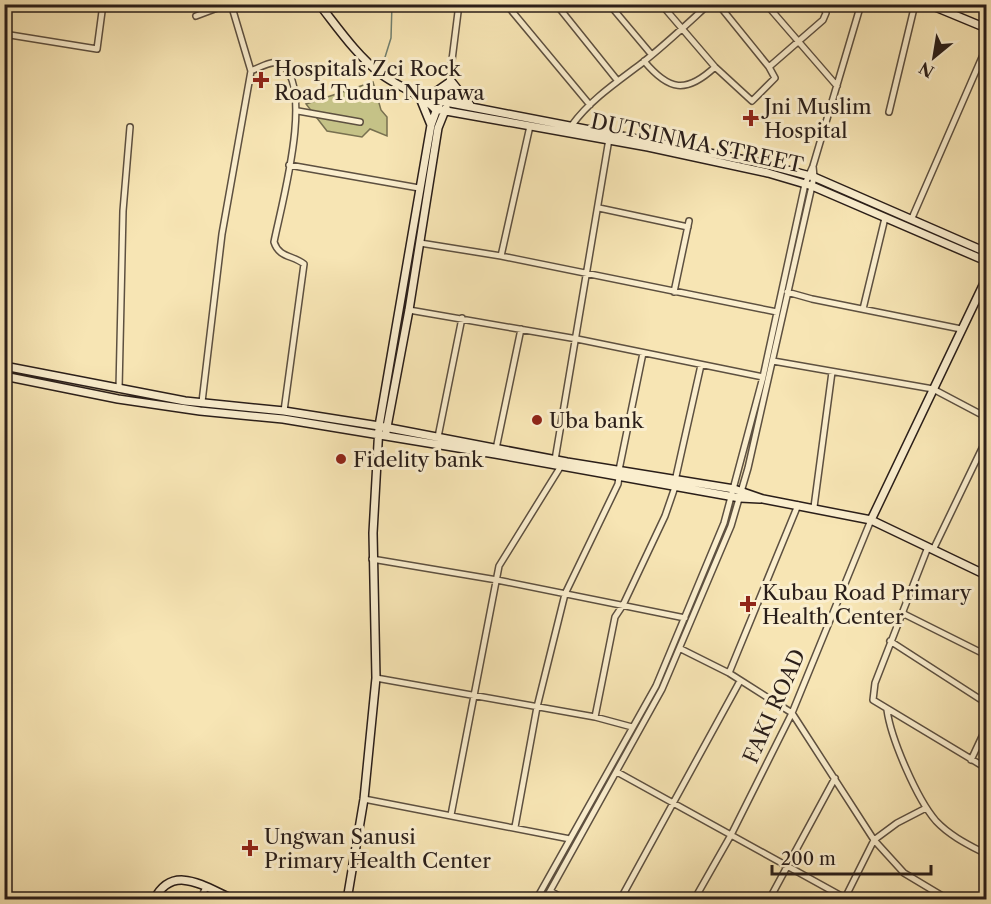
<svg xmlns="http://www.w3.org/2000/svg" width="991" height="904" viewBox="0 0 991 904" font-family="'Libre Caslon Text',serif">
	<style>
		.green { fill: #c5c287; stroke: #787050; stroke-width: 1.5 }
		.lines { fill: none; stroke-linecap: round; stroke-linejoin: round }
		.stream { stroke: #707f6f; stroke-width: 1.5 }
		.street-casing { stroke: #5d5040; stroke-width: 8 }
		.secondary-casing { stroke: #2a1e19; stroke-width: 10 }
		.street { stroke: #faeece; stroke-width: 5 }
		.secondary { stroke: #faeece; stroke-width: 7 }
		.poi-dot { fill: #8f2418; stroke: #faeece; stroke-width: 2 }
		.labels { text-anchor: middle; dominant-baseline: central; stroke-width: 6; stroke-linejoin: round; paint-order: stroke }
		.poi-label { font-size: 21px; fill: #2a1e19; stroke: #faeece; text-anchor: start }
		.street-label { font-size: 21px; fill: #2a1e19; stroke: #faeece }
	</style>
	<rect width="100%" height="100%" fill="#f7e5b4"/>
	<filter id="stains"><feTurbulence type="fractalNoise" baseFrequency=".00333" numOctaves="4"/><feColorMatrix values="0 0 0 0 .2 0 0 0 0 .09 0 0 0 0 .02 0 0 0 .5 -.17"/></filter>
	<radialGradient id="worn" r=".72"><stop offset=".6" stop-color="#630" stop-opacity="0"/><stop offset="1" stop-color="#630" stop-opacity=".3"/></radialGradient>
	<path class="green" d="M373 82 381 110 387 117V136L370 129 362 137 327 131 306 104Z"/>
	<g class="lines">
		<path class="stream" d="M381 70 391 38 392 4"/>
		<g class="street-casing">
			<path id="street" d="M506 4 590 105
				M556 4 617 80
				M609 4 651 54
				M661 4 715 67 752 101 775 78 769 67 823 20 826 13 822 4
				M718 4 769 67
				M766 4 837 86
				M196 16 228 4
				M4 34 97 49 103 4
				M644 61C669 91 686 94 715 67
				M251 71C259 68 273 59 281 64 315 87 281 206 274 242 279 258 293 255 304 264L284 411
				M449 102 448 92 459 4
				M298 111 360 122
				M889 112 915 4
				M572 125C590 100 617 82 642 63 665 45 687 24 709 4
				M289 165 419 188
				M599 208 688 227
				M912 218 986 48
				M420 243 501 256 777 312
				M501 256 530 126
				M674 292 689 221
				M787 292 812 299 961 329
				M863 309 885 218
				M409 310 577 339 763 377
				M773 361 933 389 986 417
				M119 389 123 211 130 127
				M202 402 222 234 251 71 231 4
				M438 437 462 318
				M496 449 521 329
				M555 460 609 139
				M619 470 643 353
				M675 481 701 365
				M814 507 832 372
				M928 547 875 683 873 700 986 768
				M934 548 986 440
				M372 559 497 580 685 618
				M902 613 986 655
				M890 641 986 703
				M681 649 729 673 792 713 874 840 904 873 949 900
				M729 673 798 505
				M376 678 595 717 632 727
				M887 710C891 739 917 799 936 821 950 836 969 845 986 854
				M595 717 615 617 623 605 665 516 675 487
				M971 760 986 728
				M617 772 845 898
				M364 799 570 839
				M451 815 499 566 561 466
				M515 827 537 707 565 594 618 484 619 477
				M550 891 566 900
				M200 900 206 887
				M536 900 656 686 724 523 763 377 805 184 813 166 861 4
				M545 900 662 689 731 526 748 468 814 177 813 166
				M620 900 740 681
				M694 900 731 835 792 713 871 520
				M769 900 835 778
				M844 900 874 840 897 823 926 808"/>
		</g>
		<g class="secondary-casing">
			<path id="secondary" d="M319 4C338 28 357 56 381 74 398 87 421 94 435 109L648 147 768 173 812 186 986 261
				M928 4 986 28
				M435 100 761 163 814 177 986 252
				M431 125 420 98 431 95 451 81 470 105
				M4 366 185 401 284 411 379 426 567 462 734 489 763 499 871 520 986 575
				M4 376 118 399 200 411 283 419 495 454 740 498 760 499
				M386 432 409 310 438 128 446 108
				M871 520 986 279
				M154 900C173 862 206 888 235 900
				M347 900 364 799 376 678 373 533 379 426 431 125 440 100"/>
		</g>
		<use href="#street" class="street"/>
		<use href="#secondary" class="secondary"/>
	</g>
	<g class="poi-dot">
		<path d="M258 71h6v6h6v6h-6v6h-6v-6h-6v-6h6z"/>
		<path d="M748 109h6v6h6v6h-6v6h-6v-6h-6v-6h6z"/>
		<circle cx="537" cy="420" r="6"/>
		<circle cx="341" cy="459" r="6"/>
		<path d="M745 595h6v6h6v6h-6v6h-6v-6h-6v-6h6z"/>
		<path d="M247 839h6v6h6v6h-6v6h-6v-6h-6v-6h6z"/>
	</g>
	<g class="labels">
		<g class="poi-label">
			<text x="274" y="68">Hospitals Zci Rock<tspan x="274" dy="24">Road Tudun Nupawa</tspan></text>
			<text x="764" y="106">Jni Muslim<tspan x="764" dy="24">Hospital</tspan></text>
			<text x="549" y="420">Uba bank</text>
			<text x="353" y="459">Fidelity bank</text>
			<text x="762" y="592">Kubau Road Primary<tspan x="762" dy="24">Health Center</tspan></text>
			<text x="264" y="836">Ungwan Sanusi<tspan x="264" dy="24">Primary Health Center</tspan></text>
		</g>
		<g class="street-label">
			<text transform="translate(697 143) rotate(12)">DUTSINMA STREET</text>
			<text transform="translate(774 706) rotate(-66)">FAKI ROAD</text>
		</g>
	</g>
	<rect width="991" height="904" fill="none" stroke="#f7e5b4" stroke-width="24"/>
	<rect x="6" y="6" width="979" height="892" fill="none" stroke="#2a1e19" stroke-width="3"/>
	<rect x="12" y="12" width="967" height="880" fill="none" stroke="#2a1e19" stroke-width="1.5"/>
	<g transform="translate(934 57) rotate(210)" stroke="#faeece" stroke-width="4.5" paint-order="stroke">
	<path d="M0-4.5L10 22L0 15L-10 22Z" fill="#2a1e19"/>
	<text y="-9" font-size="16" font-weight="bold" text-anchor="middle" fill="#2a1e19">N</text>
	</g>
	<path d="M772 865v9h159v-9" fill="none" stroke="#2a1e19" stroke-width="3"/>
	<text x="781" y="865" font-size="18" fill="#2a1e19" stroke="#faeece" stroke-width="4.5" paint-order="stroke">200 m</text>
	<rect width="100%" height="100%" filter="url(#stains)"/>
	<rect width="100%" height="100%" fill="url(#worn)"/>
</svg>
